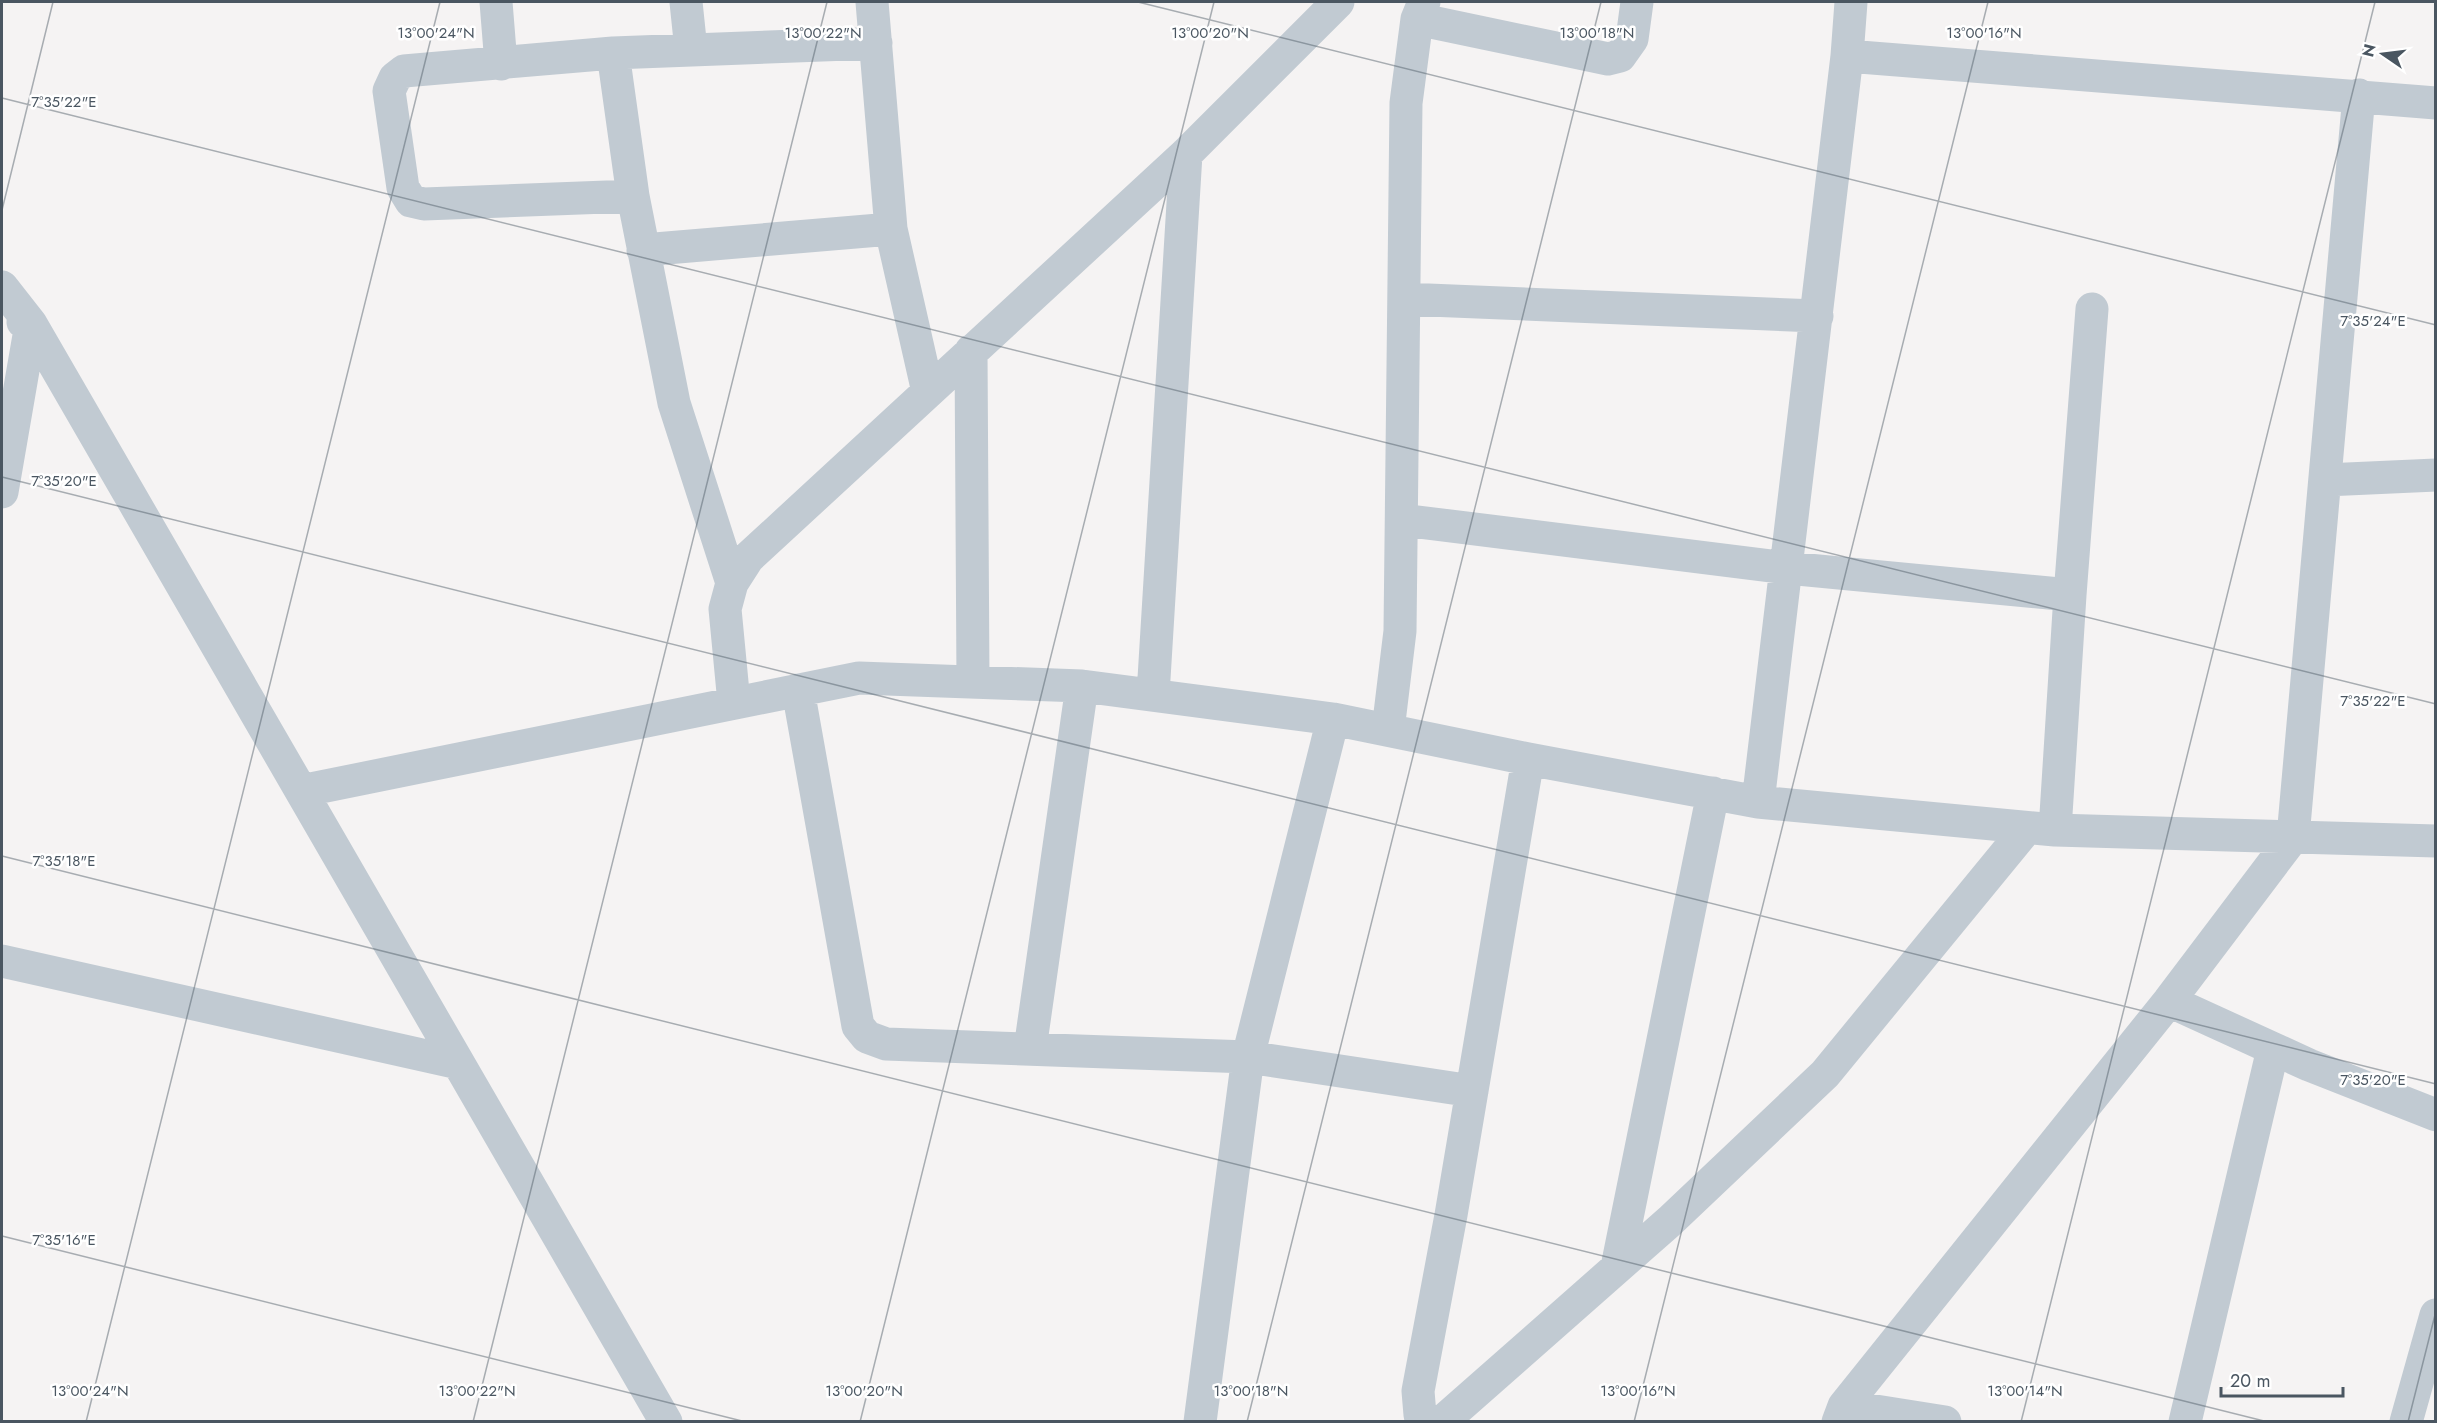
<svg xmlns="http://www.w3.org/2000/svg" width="2437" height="1423" viewBox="0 0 2437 1423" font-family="Jost,sans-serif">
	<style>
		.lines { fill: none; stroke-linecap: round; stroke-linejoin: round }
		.minor { stroke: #c1cad2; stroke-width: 33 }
		.ticks { fill: none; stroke: #4a5661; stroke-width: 1.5; stroke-opacity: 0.45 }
		.ticks-label { font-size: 15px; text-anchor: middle; fill: #4a5661; stroke: #fff; stroke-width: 5; stroke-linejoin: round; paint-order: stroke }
	</style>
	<rect width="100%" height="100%" fill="#f5f3f3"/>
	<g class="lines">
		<path class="minor" d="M496 2 501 64
			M686 2 691 50
			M872 2 891 229 928 392
			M1417 19 1608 59 1620 56 1632 39 1637 2
			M613 53 633 196 674 403 732 583
			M1847 56 2436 103
			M633 196 424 204 411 201 403 188 389 91 395 78 404 71 613 53 876 43
			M643 250 891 229
			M2 287 31 324 666 1422
			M1404 299 1817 316
			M971 351 973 682
			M2325 480 2436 475
			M2 492 31 324 23 322
			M1402 520 1787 568 2070 595
			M798 690 858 1026 867 1037 886 1044 1248 1057 1472 1091
			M1153 695 1186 154
			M734 703 725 609 732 583 748 558 1186 154 1338 2
			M1388 730 1400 631 1406 103 1417 19 1424 2
			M301 791 859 678 1082 686 1333 719 1528 759 1758 802 2055 830 2436 841
			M1758 802 1847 56 1851 2
			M2055 830 2070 595 2092 309
			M2 961 458 1063
			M2169 1001 2309 1065 2436 1115
			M1030 1049 1082 686
			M1617 1267 1713 793
			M1844 1406 1945 1422
			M1200 1422 1248 1057 1333 719
			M1424 1422 1420 1415 1418 1391 1451 1215 1528 759
			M1442 1422 1670 1221 1825 1074 2026 829
			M1838 1422 1844 1406 2169 1001 2293 837 2359 95
			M2185 1422 2273 1049
			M2406 1422 2436 1315"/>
	</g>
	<path class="ticks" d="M1138 2 2436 325M2 98 2436 704M2 210 53 2M2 477 2436 1084M2 856 2268 1422M2 1236 746 1422M86 1422 440 2M473 1422 827 2M860 1422 1214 2M1247 1422 1601 2M1634 1422 1988 2M2021 1422 2375 2M2408 1422 2436 1311"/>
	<g class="ticks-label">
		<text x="436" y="38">13°00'24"N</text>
		<text x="823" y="38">13°00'22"N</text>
		<text x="1210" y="38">13°00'20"N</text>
		<text x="1597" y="38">13°00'18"N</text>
		<text x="1984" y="38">13°00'16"N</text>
		<text x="64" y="107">7°35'22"E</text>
		<text x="2373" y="326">7°35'24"E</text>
		<text x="64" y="486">7°35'20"E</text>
		<text x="2373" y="706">7°35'22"E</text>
		<text x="64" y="866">7°35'18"E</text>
		<text x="2373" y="1085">7°35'20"E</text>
		<text x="64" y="1245">7°35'16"E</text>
		<text x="90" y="1396">13°00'24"N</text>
		<text x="477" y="1396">13°00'22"N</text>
		<text x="864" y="1396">13°00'20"N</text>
		<text x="1251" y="1396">13°00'18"N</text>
		<text x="1638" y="1396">13°00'16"N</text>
		<text x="2025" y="1396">13°00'14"N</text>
	</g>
	<rect width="2437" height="1423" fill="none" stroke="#4a5661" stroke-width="6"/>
	<g transform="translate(2383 54) rotate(284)" stroke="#ffffff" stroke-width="4.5" paint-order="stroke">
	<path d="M0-4.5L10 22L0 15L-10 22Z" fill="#4a5661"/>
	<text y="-9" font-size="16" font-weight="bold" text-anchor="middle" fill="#4a5661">N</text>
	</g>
	<path d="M2221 1387v9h122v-9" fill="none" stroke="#4a5661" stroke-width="3"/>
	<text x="2230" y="1387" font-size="18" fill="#4a5661" stroke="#ffffff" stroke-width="4.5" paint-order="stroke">20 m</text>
</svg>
